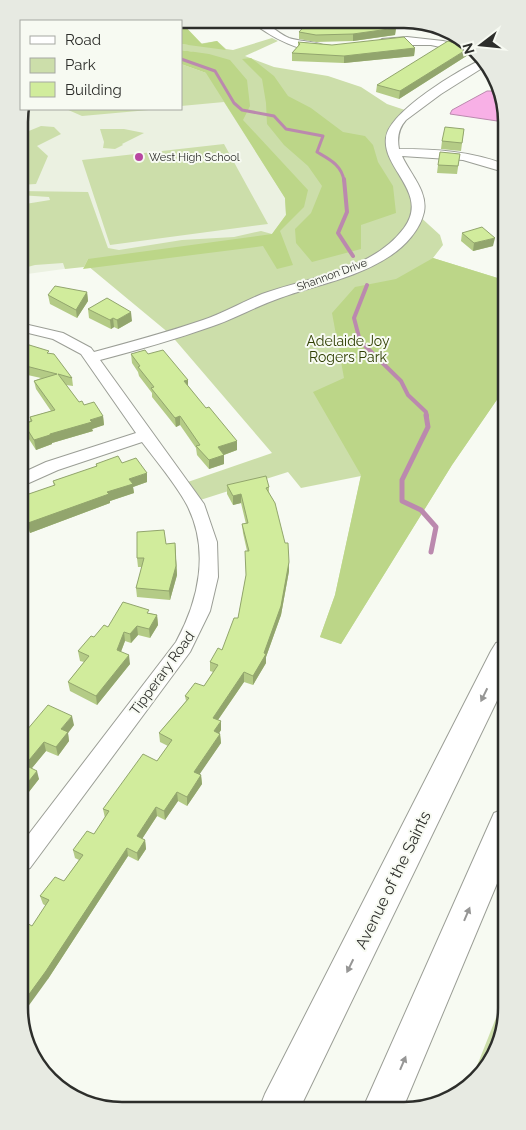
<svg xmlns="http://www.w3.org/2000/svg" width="526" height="1130" viewBox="0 0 526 1130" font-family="Raleway,sans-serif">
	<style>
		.built { fill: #ebf1e1 }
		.green { fill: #ccdeaa }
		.forest { fill: #bcd688 }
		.water { fill: #f8b0e6; stroke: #bb89ae }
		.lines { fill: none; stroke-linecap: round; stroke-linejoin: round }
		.stream-far2 { stroke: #bb89ae; stroke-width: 3 }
		.stream-far1 { stroke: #bb89ae; stroke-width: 4 }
		.stream { stroke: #bb89ae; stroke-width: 5 }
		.minor-casing { stroke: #9b9e96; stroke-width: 2 }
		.motorway-casing { stroke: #9b9e96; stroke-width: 2 }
		.minor { fill: #fff; fill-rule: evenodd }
		.motorway { fill: #fff; fill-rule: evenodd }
		.wall { fill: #b4cb86 }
		.shaded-wall { fill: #92a56d }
		.building { fill: #d1ec9c; stroke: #92a56d }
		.oneway { fill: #969695 }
		.poi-dot { fill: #b847a2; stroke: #f7faf2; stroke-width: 2 }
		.labels { text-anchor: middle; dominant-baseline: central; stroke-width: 4; stroke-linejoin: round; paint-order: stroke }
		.far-poi-label { font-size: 11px; fill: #2d2e2b; stroke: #f7faf2; text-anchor: start }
		.far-street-label { font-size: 11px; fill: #2d2e2b; stroke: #f7faf2 }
		.park-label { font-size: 14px; fill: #2f3e02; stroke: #f7faf2 }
		.street-label { font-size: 14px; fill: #2d2e2b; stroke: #f7faf2 }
		.near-street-label { font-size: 16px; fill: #2d2e2b; stroke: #f7faf2 }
		.rim { fill: none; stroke: #2d2e2b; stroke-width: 2.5 }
	</style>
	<rect width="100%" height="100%" fill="#f7faf2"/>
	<path class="built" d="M181 64 206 73 285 198 286 215 283 220 267 241 20 275 19 115 21 106V109H181Z"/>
	<path class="green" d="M272 38 278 41 245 56 274 67 328 76 361 87 387 104 408 111 395 126 397 160 417 214 440 235 443 245 433 258 504 280 505 388 452 465 341 644 320 637 335 595 361 476 301 488 288 472 194 502 182 484 272 453 170 334 88 266V259L84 267 65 269 63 263 35 265 20 269 19 205 50 200 49 197 19 195V191L88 192 108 248 119 250 182 240 234 237 261 231 272 234 286 215 285 198 224 102 181 106V64L206 73 193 52 181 50V44L192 45 217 41 226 49 233 50Z
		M66 109H160L82 116Z
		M41 126 54 127 61 134 37 146 48 156 36 184 19 185V135Z
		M100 129H124L144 133 122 144 123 145 115 149 103 148 104 142Z
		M224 144 268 224 110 245 82 160Z
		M507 990V1015L486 1071 471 1081Z"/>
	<path class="forest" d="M181 22 202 44 217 41 226 50 181 44Z
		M181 50 209 54 230 60 247 80 250 106 243 120 308 190 304 207 280 231 293 265 277 269 263 246 83 269 88 259 272 234 286 215 285 198 206 73 181 64Z
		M251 58 274 76 288 96 311 108 343 132 365 136 373 145 378 162 393 186 396 213 361 225V249L312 262 296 243 295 229 311 213 322 186 308 166 284 145 267 124 266 103 262 79 242 59Z
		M433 258 504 280 505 388 452 465 341 644 320 637 335 595 361 475 313 392 344 378 332 313 355 287 396 279Z"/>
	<path class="water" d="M487 91H501L504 95V122L450 114 452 110Z"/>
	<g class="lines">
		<path class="stream-far2" d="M181 59 215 71 234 103 242 110 274 116 286 129 323 136 317 152C329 159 342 165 344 181"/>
		<path class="stream-far1" d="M344 179 347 212 338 233 353 256
			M367 285 354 318 360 341 401 381 408 395 426 412 427 416"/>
		<path class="stream" d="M426 415 428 427 402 480V501L421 510 436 527 431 552"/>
		<g class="minor-casing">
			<path id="minor" d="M251 20C266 19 275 32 289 38 300 42 320 41 327 47 312 60 263 34 251 20Z
				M407 37 443 41 477 49 481 56 431 45H382L377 42 382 39Z
				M483 59 487 65 441 94 406 120C398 129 397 138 399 149 435 149 470 151 504 164V172L463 160 402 156C410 174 428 191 424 212 420 230 405 246 390 256 357 278 316 285 280 298 257 306 236 318 213 326 176 339 138 350 100 360L204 504 217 542 218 577 210 611 190 652 30 868 22 871V843L176 642C199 600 210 550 187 505 175 483 157 462 142 442L58 470 20 487V474L46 462 136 433 81 354 53 339 20 331V323L63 333 91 348 94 352C131 342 168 332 203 320 224 313 242 302 262 294 309 277 372 271 404 228 430 193 382 169 386 138 388 112 460 69 483 59Z"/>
		</g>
		<g class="motorway-casing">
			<path id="motorway" d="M506 640V682L300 1108 259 1109 265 1094 491 651 496 643Z
				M506 808V862L403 1108H363L494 813Z"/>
		</g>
		<use href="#minor" class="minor"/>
		<use href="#motorway" class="motorway"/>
	</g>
	<path class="wall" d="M219 19 244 20V26L228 28Z
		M396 28 395 35 353 41 316 42 299 39V32Z
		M459 39 471 45 458 41Z
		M298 42 332 45 415 48 414 56 344 63 292 61V53L298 46Z
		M468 55 399 99 376 92 377 85Z
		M464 129 461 151 441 149 442 141Z
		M460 154 457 174 437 173 438 165Z
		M462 233 493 246 473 251 461 241Z
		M504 246V257H502Z
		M20 285H27L29 309 20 308Z
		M87 292 88 301 77 318 50 304 48 295Z
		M88 309 132 321 118 329 114 327 111 329 89 318Z
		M20 350 49 353 72 378 73 386 66 385 79 402 103 416 104 425 92 429 93 431 52 443V444L36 450 25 433 24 424 30 421V417L51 411 36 389 34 381 41 378 23 374 22 370 20 369Z
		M131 354H148L188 380V386L237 450 224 455V464L209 469 197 455 196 448 180 425 176 427 152 397V393L139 376 138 372 132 363Z
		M122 463 147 482 133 487 134 493 110 501V503L30 533 28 528 20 529V497L54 486 53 481 96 467V464Z
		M227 485 269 487V492L289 562V571L281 615 266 657V663L253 685 244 682 218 720 221 730 219 733 220 734 221 743 199 774 201 775 202 784 187 806 178 801 165 820 157 816 142 839 145 840 146 849 138 861 128 856 48 979 32 926 46 906 43 904 40 896 64 881 79 860 75 858 73 850 94 834 105 818 103 809 157 761 168 746 160 742 159 733 186 701 185 696 204 686 213 672 210 671V662L222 650 238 618 246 576 247 551 243 533 242 524H246L241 503 233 505 227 494Z
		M175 543 177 575 170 600 137 597 136 588 142 567H138L137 558 166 544Z
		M149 613 157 615 158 625 150 638 138 635 131 643 125 641 121 652 130 664 97 705 70 691 68 682 84 662 80 661 78 651 108 627Z
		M74 725 68 733 69 741 58 756 46 751 32 768 39 779 21 802V737Z"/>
	<path class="shaded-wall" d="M239 20H244V26L228 28V21Z
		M279 20H298L279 22Z
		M396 28 395 35 353 41V34Z
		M415 48 414 56 344 63V56Z
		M469 48 468 55 399 99 400 91Z
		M495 238 493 246 473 251 474 243Z
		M87 292 88 301 77 318 76 310Z
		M131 312 132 321 118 329 117 320Z
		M113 318 114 327 111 329 110 320Z
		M188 380V389L184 381Z
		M103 416 104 425 92 429 93 431 52 443V444L36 450 34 440 50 434Z
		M180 416V425L176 427 175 418Z
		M237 441V450L218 457V447Z
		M224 455V464L209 469V460Z
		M147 473V482L133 487 134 493 110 501V503L30 533 28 523 107 492 129 479Z
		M241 494V503L233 505V496Z
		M26 519 28 528 20 529V520Z
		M175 543 177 575 170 600 169 591Z
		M289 562V571L281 615 266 657V663L253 685V676L264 653Z
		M157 615 158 625 150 638 149 629Z
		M137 626 138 635 131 643 130 634Z
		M124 632 125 641 118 659 117 650Z
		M129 655 130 664 97 705 96 696Z
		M244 672V682L213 727V718Z
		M72 716 74 725 68 733 69 741 58 756 56 747 61 729Z
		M221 721V730L215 740 214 731Z
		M220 734 221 743 195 781 194 772Z
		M44 742 46 751 27 774 25 765Z
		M37 771 39 779 21 802V791Z
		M201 775 202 784 187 806V797Z
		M177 792 178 801 165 820 164 811Z
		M156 807 157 816 138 845 137 836Z
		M145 840 146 849 138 861 137 853Z
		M127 848 128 856 48 979 22 1015V1004Z"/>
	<path class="building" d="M226 19 239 20 228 21Z
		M310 20 388 21 396 28 353 34 316 35 299 32Z
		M404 37 415 48 344 56 292 53 300 44 298 42 332 45Z
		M448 41 469 48 400 91 377 85Z
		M445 127 464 129 462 143 442 141Z
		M440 152 460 154 458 166 438 165Z
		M482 227 495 238 474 243 462 233Z
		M20 285H27L28 300H20Z
		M55 286 87 292 76 310 48 295Z
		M107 298 131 312 117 320 113 318 110 320 88 309Z
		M26 344 49 351 47 353 54 354 72 378 58 374 79 402 82 401 84 405 94 402 103 416 90 420 92 422 50 434V435L34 440 24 424 32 421 30 417 55 410 34 381 57 374 22 365 24 362 20 361V350Z
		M145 350 148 354 163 350 188 380 184 381 206 408 209 407 237 441 218 447 224 455 209 460 196 446 200 445 180 416 175 418 151 388 154 387 138 367 140 366 131 354Z
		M118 456 122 463 136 458 147 473 129 479 133 484 107 492 109 494 28 523 26 519 20 520V497L55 485 53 481 97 466 96 464Z
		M266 476 269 487 266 488 275 503 285 543H288L289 562 281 606 264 653 266 654 253 676 244 672 213 718 221 721 214 731 220 734 194 772 201 775 187 797 177 792 164 811 156 807 137 836 145 840 137 853 127 848 46 971 22 1004V922L23 921 32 926 49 900 40 896 55 877 64 881 83 855 73 850 87 831 94 834 109 811 103 809 143 754 157 761 172 740 159 733 189 698 185 696 195 683 204 686 218 665 210 662 218 648 222 650 234 618H238L246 575 245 551H249L242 524 248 523 241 494 233 496 227 485Z
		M164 530 166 544 175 543 176 566 169 591 136 588 144 558H137V532Z
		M123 602 149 610 147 613 157 615 149 629 137 626 130 634 124 632 117 650 129 655 96 696 68 682 89 656 78 651 91 636 94 637 104 625 108 627Z
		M48 705 72 716 61 729 68 732 56 747 44 742 25 765 37 771 21 791V737Z"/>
	<defs><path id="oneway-solid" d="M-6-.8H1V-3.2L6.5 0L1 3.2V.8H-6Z" transform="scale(1.25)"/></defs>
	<g class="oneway">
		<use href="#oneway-solid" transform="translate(484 695) rotate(116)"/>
		<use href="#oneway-solid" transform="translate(467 914) rotate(-67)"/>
		<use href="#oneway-solid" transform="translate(350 966) rotate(116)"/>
		<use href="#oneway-solid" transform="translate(403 1063) rotate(-67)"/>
	</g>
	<circle class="poi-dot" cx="139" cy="157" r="5"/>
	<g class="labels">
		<g class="far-poi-label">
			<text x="149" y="157">West High School</text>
		</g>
		<g class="far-street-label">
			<text transform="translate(332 275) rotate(-20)">Shannon Drive</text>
		</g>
		<g class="park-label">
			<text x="348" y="341">Adelaide Joy<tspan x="348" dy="16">Rogers Park</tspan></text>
		</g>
		<g class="street-label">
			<text transform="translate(162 673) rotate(-54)">Tipperary Road</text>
		</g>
		<g class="near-street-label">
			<text transform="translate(393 880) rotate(-64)">Avenue of the Saints</text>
		</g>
	</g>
	<path d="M0 0H526V1130H0ZM122 28H404A94 94 0 0 1 498 122V1008A94 94 0 0 1 404 1102H122A94 94 0 0 1 28 1008V122A94 94 0 0 1 122 28Z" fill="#e7eae2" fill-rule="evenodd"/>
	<path class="rim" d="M122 28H404A94 94 0 0 1 498 122V1008A94 94 0 0 1 404 1102H122A94 94 0 0 1 28 1008V122A94 94 0 0 1 122 28Z"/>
	<rect x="20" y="20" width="162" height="90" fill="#f7faf2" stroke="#a6a8a2"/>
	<rect x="30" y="36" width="25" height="8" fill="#ffffff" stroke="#a6a8a2"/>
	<text x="65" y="45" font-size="15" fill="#2d2e2b">Road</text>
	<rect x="30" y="58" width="25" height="15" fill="#ccdeaa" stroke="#a6a8a2"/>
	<text x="65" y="70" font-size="15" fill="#2d2e2b">Park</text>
	<rect x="30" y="82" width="25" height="15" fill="#d1ec9c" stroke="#a6a8a2"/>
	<text x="65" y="95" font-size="15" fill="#2d2e2b">Building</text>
	<g transform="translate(481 45) rotate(254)" stroke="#f7faf2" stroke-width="4" paint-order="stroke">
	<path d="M0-4L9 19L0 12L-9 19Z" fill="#2d2e2b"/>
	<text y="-8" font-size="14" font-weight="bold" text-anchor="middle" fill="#2d2e2b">N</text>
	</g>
</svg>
